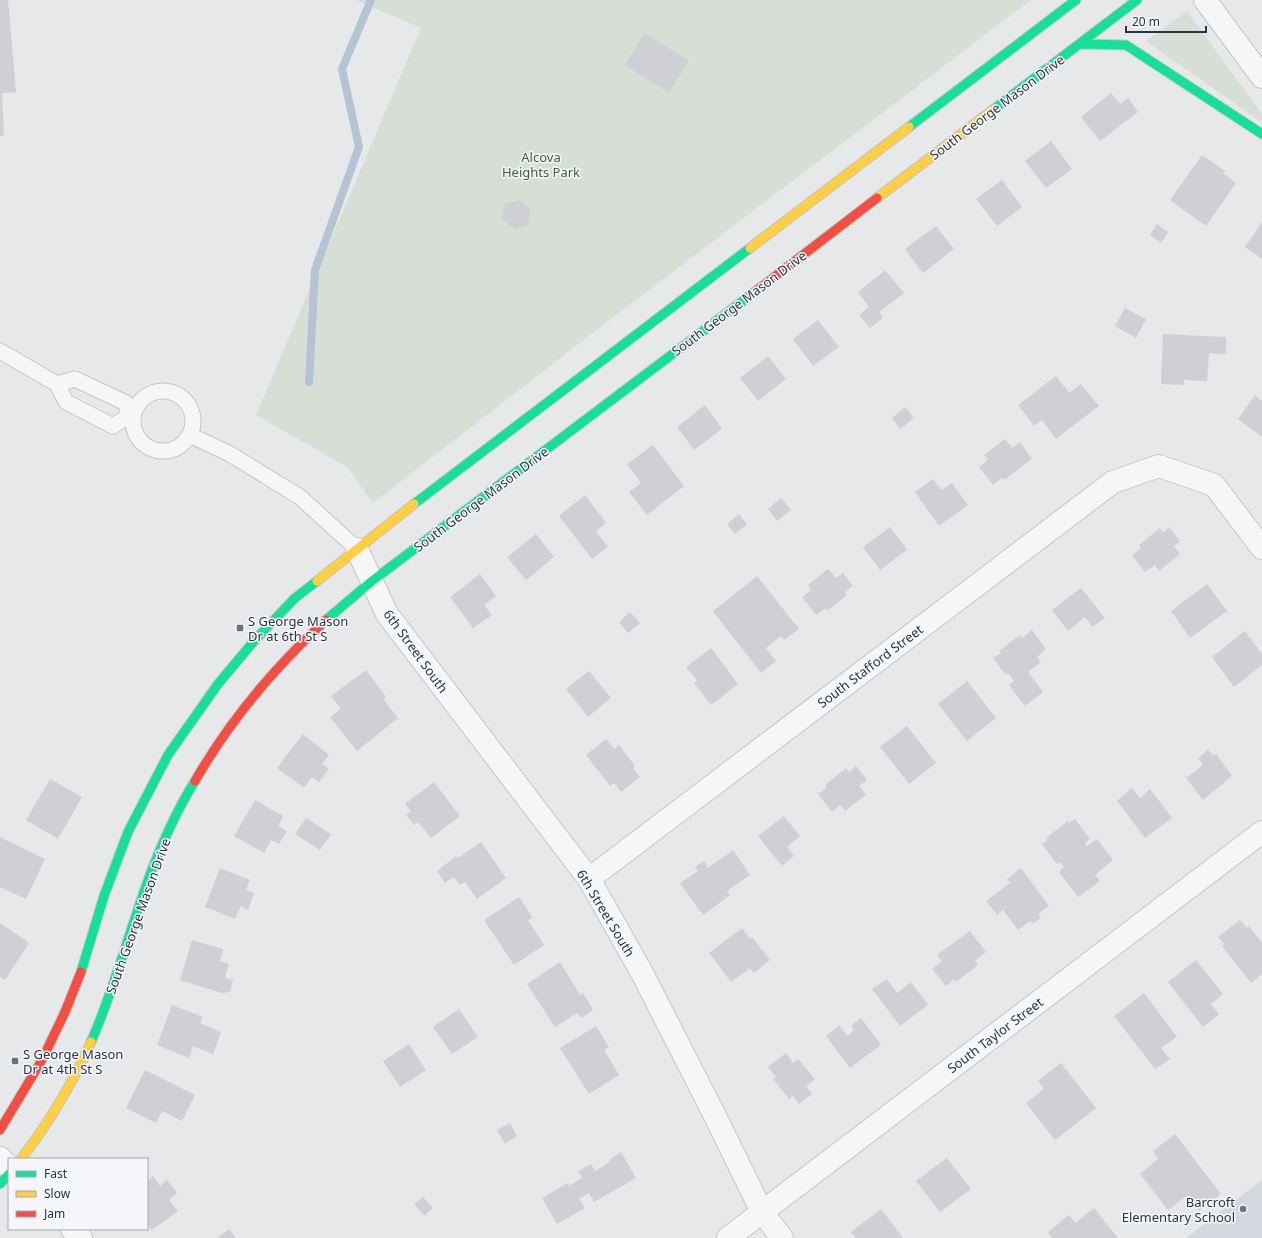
<svg xmlns="http://www.w3.org/2000/svg" width="1262" height="1238" viewBox="0 0 1262 1238" font-family="'Noto Sans',sans-serif">
	<style>
		.built { fill: #d4d7dd }
		.green { fill: #d6ded6 }
		.lines { fill: none; stroke-linecap: round; stroke-linejoin: round }
		.stream { stroke: #b4c4d5; stroke-width: 8 }
		.building { fill: #ced0d3 }
		.lane-casing { stroke: #c4c6c8; stroke-width: 17 }
		.street-casing { stroke: #c4c6c8; stroke-width: 24 }
		.fast-casing { stroke: #c4c6c8; stroke-width: 11 }
		.slow-casing { stroke: #c4c6c8; stroke-width: 11 }
		.jam-casing { stroke: #c4c6c8; stroke-width: 11 }
		.lane { stroke: #f5f6f7; stroke-width: 15 }
		.street { stroke: #f5f6f7; stroke-width: 22 }
		.fast { stroke: #16e098; stroke-width: 9 }
		.slow { stroke: #ffcf43; stroke-width: 9 }
		.jam { stroke: #f24e42; stroke-width: 9 }
		.poi-dot { fill: #6c737f; stroke: #f4f6f9; stroke-width: 1.5 }
		.labels { text-anchor: middle; dominant-baseline: central; stroke-width: 3; stroke-linejoin: round; paint-order: stroke }
		.street-label { font-size: 13px; fill: #2b3445; stroke: #f4f6f9 }
		.park-label { font-size: 13px; fill: #3f6138; stroke: #f4f6f9 }
		.poi-label { font-size: 13px; fill: #2b3445; stroke: #f4f6f9; text-anchor: start }
	</style>
	<rect width="100%" height="100%" fill="#e6e8ea"/>
	<path class="built" d="M1262 1180V1238H1186Z"/>
	<path class="green" d="M356 0H1031L608 321 373 503 347 467 256 415 421 28Z
		M1187 11 1262 114V120L1261 122 1146 41Z"/>
	<g class="lines">
		<path class="stream" d="M309 382 315 270 359 147 342 69 371 0"/>
	</g>
	<path class="building" d="M0 0H8L16 92 2 93 4 135 0 136Z
		M644 33 689 61 669 93 625 65Z
		M1111 93 1120 104 1128 98 1138 112 1100 141 1081 117Z
		M1051 141 1072 169 1046 188 1025 161Z
		M1202 155 1225 171 1223 173 1236 183 1206 226 1170 200Z
		M1002 180 1022 207 997 226 976 199Z
		M520 200 530 209 528 225 515 229 502 219 505 204Z
		M1262 222V259L1245 247Z
		M1157 224 1168 232 1161 243 1150 235Z
		M936 226 954 249 923 273 905 249Z
		M885 270 904 293 879 312 883 318 870 328 859 315 869 307 858 292Z
		M1125 308 1146 319 1136 338 1115 326Z
		M818 320 839 347 813 366 793 339Z
		M1163 334 1226 337V354L1209 353 1207 381 1184 380V385L1161 384Z
		M768 356 786 379 758 401 740 378Z
		M1056 376 1069 393 1081 384 1099 406 1056 439 1042 420 1034 426 1018 405Z
		M1255 395 1262 401V437L1238 419Z
		M705 405 722 429 694 450 677 427Z
		M905 407 914 418 900 429 892 418Z
		M1005 439 1012 448 1020 442 1032 459 1004 480 1002 478 993 485 979 467 988 460 984 455Z
		M653 445 684 486 647 515 629 492 641 483 627 464Z
		M933 479 941 490 952 483 968 505 939 526 915 492Z
		M585 495 606 523 596 531 608 547 592 559 559 516Z
		M781 498 791 510 777 521 768 509Z
		M739 514 747 524 735 534 727 524Z
		M890 527 907 550 880 570 863 547Z
		M1169 527 1180 541 1174 546 1180 554 1159 571 1155 565 1145 572 1132 555 1141 548 1139 545 1160 528 1163 533Z
		M536 534 554 557 526 580 507 557Z
		M828 569 836 578 843 573 853 586 845 592 847 595 827 611 826 608 816 615 802 597 811 590 808 585Z
		M480 574 496 596 484 605 492 615 473 628 450 597Z
		M757 576 799 629 784 640 781 636 766 648 776 661 761 673 713 611Z
		M1207 584 1227 611 1190 638 1171 611Z
		M1081 588 1105 618 1092 627 1085 617 1068 631 1052 610Z
		M630 612 640 623 628 633 619 622Z
		M1032 630 1046 649 1037 657 1041 662 1028 672 1043 692 1025 706 1009 685 1014 681 1008 673 1006 675 993 658 1001 653 999 651 1020 635 1022 638Z
		M1245 631 1262 654V665L1234 687 1212 657Z
		M711 648 738 684 711 705 694 683 697 680 686 667Z
		M366 670 386 697 383 699 398 718 357 751 330 717 341 709 331 696Z
		M589 671 611 698 588 717 566 689Z
		M967 681 996 718 967 741 938 704Z
		M907 726 936 763 909 784 880 747Z
		M303 734 329 755 322 764 329 769 319 782 312 777 304 788 277 768Z
		M606 739 614 749 619 745 635 766 633 768 640 777 621 792 614 783 610 786 586 755Z
		M1208 750 1214 756 1216 754 1232 776 1203 800 1186 778 1203 765 1198 758Z
		M856 766 867 780 859 786 866 795 845 811 840 805 832 812 818 794 827 787 825 785 846 768 849 772Z
		M50 779 82 797 58 839 26 820Z
		M434 782 460 816 431 838 418 822 414 825 406 815 411 811 405 804Z
		M1132 788 1140 798 1150 789 1172 818 1145 838 1117 801Z
		M255 800 283 816 278 826 287 831 279 844 271 840 264 853 234 836Z
		M784 816 800 836 787 847 794 856 782 866 758 836Z
		M306 818 331 834 320 850 295 834Z
		M1075 819 1090 839 1085 843 1087 846 1097 839 1113 860 1095 875 1100 881 1078 897 1059 872 1064 867 1060 862 1057 864 1042 844 1048 840 1046 838 1068 821 1069 823Z
		M0 837 45 859 26 899 0 887Z
		M481 842 506 878 477 899 465 882 460 885 454 877 445 883 437 871 456 856 458 858Z
		M733 850 750 875 727 891 730 895 703 915 680 883 698 871 695 867 704 861 708 868Z
		M220 868 250 880 246 890 254 893 248 910 241 906 235 919 205 907Z
		M1021 868 1049 906 1038 914 1041 918 1032 924 1030 921 1018 930 1003 910 997 915 986 901 1010 883 1007 879Z
		M519 897 533 918 528 920 544 945 514 965 484 920Z
		M1240 920 1247 928 1249 926 1262 943V974L1251 983 1222 946 1224 944 1218 937Z
		M0 923 29 943 5 980 0 977Z
		M742 928 750 939 752 937 770 960 754 973 750 968 731 982 709 953Z
		M970 931 986 952 975 961 978 965 956 982 954 979 946 986 932 969 942 961 937 955Z
		M192 940 223 949 220 961 229 964 225 978 233 980 230 992 221 993 180 980Z
		M1196 960 1223 994 1211 1004 1219 1014 1203 1027 1168 982Z
		M560 962 580 995 583 993 593 1010 581 1018 577 1013 555 1027 527 984Z
		M887 979 897 993 911 982 928 1005 900 1026 872 989Z
		M1144 993 1177 1037 1161 1048 1170 1059 1155 1069 1114 1016Z
		M172 1005 203 1017 200 1023 221 1032 213 1054 193 1046 189 1058 157 1045Z
		M459 1009 478 1037 452 1054 433 1027Z
		M861 1018 881 1045 850 1068 826 1036 839 1025 847 1036 854 1031 851 1026Z
		M596 1026 609 1047 604 1050 619 1075 589 1094 560 1048Z
		M409 1044 426 1070 400 1087 383 1061Z
		M786 1053 793 1063 798 1059 815 1079 806 1086 812 1094 799 1104 793 1096 789 1099 773 1079 776 1077 768 1067Z
		M1061 1063 1096 1108 1055 1140 1026 1103 1044 1089 1038 1081Z
		M145 1070 195 1095 182 1121 162 1111 156 1123 126 1108Z
		M510 1123 517 1136 505 1144 497 1130Z
		M1175 1134 1221 1194 1199 1211 1188 1195 1168 1210 1140 1174 1158 1159 1153 1151Z
		M621 1152 636 1178 594 1202 589 1193 579 1199 585 1208 557 1224 542 1198 568 1183 569 1186 582 1178 578 1171 591 1164 595 1171 610 1162 609 1160Z
		M947 1158 971 1189 940 1212 916 1181Z
		M153 1176 160 1186 167 1180 177 1193 169 1200 178 1211 152 1230 147 1224V1181Z
		M423 1197 433 1208 424 1216 414 1204Z
		M1094 1208 1118 1238H1052L1048 1232 1069 1215 1075 1223Z
		M881 1209 903 1238H856L851 1232Z
		M229 1229 236 1238H217Z"/>
	<g class="lines">
		<g class="lane-casing">
			<path id="lane" d="M0 351 57 384 66 402 113 426 128 416
				M57 384 75 379 126 403 128 416
				M133 421a30 30 0 1 1 60 0a30 30 0 1 1-60 0Z
				M190 435 230 454 300 497 357 549"/>
		</g>
		<g class="street-casing">
			<path id="street" d="M1205 0 1262 77
				M357 549 387 614 589 879 642 973 714 1114 762 1212 782 1238
				M589 879 1113 482 1159 466 1214 485 1262 548
				M0 1158 9 1167
				M72 1229 81 1238
				M728 1238 1262 832"/>
		</g>
		<g class="fast-casing">
			<path id="fast" d="M1080 44 1126 45 1262 134
				M994 109 1137 0
				M909 127 1076 0
				M414 504 750 248
				M326 620 372 581 756 291
				M81 972 104 896 128 832 168 755 218 684 255 640 295 598 317 581
				M91 1042C113 992 127 940 145 889 158 852 174 815 195 781
				M0 1184 9 1174"/>
		</g>
		<g class="slow-casing">
			<path id="slow" d="M877 198 994 109
				M750 248 909 127
				M317 581 414 504
				M21 1159C49 1123 72 1084 91 1042"/>
		</g>
		<g class="jam-casing">
			<path id="jam" d="M756 291 877 198
				M195 781C229 722 276 666 326 620
				M0 1130 42 1060 65 1012 81 972"/>
		</g>
		<use href="#lane" class="lane"/>
		<use href="#street" class="street"/>
		<use href="#fast" class="fast"/>
		<use href="#slow" class="slow"/>
		<use href="#jam" class="jam"/>
	</g>
	<g class="poi-dot">
		<rect x="236" y="624" width="8" height="8" rx="2"/>
		<rect x="11" y="1057" width="8" height="8" rx="2"/>
		<circle cx="1243" cy="1209" r="4"/>
	</g>
	<g class="labels">
		<g class="street-label">
			<text transform="translate(997 107) rotate(-37)">South George Mason Drive</text>
			<text transform="translate(739 303) rotate(-37)">South George Mason Drive</text>
			<text transform="translate(481 499) rotate(-37)">South George Mason Drive</text>
			<text transform="translate(416 651) rotate(54)">6th Street South</text>
			<text transform="translate(870 666) rotate(-37)">South Stafford Street</text>
			<text transform="translate(606 913) rotate(59)">6th Street South</text>
			<text transform="translate(138 916) rotate(-70)">South George Mason Drive</text>
			<text transform="translate(995 1035) rotate(-37)">South Taylor Street</text>
		</g>
		<g class="park-label">
			<text x="541" y="157">Alcova<tspan x="541" dy="15">Heights Park</tspan></text>
		</g>
		<g class="poi-label">
			<text x="248" y="621">S George Mason<tspan x="248" dy="15">Dr at 6th St S</tspan></text>
			<text x="23" y="1054">S George Mason<tspan x="23" dy="15">Dr at 4th St S</tspan></text>
			<text x="1235" y="1202" text-anchor="end">Barcroft<tspan x="1235" dy="15">Elementary School</tspan></text>
		</g>
	</g>
	<rect x="8" y="1158" width="140" height="72" fill="#f4f6f9" stroke="#a4a8b1"/>
	<rect x="16" y="1171" width="20" height="6" fill="#16e098" stroke="#a4a8b1"/>
	<text x="44" y="1178" font-size="12" fill="#2b3445">Fast</text>
	<rect x="16" y="1191" width="20" height="6" fill="#ffcf43" stroke="#a4a8b1"/>
	<text x="44" y="1198" font-size="12" fill="#2b3445">Slow</text>
	<rect x="16" y="1211" width="20" height="6" fill="#f24e42" stroke="#a4a8b1"/>
	<text x="44" y="1218" font-size="12" fill="#2b3445">Jam</text>
	<path d="M1126 26v6h80v-6" fill="none" stroke="#2b3445" stroke-width="2"/>
	<text x="1132" y="26" font-size="12" fill="#2b3445" stroke="#f4f6f9" stroke-width="3" paint-order="stroke">20 m</text>
</svg>
